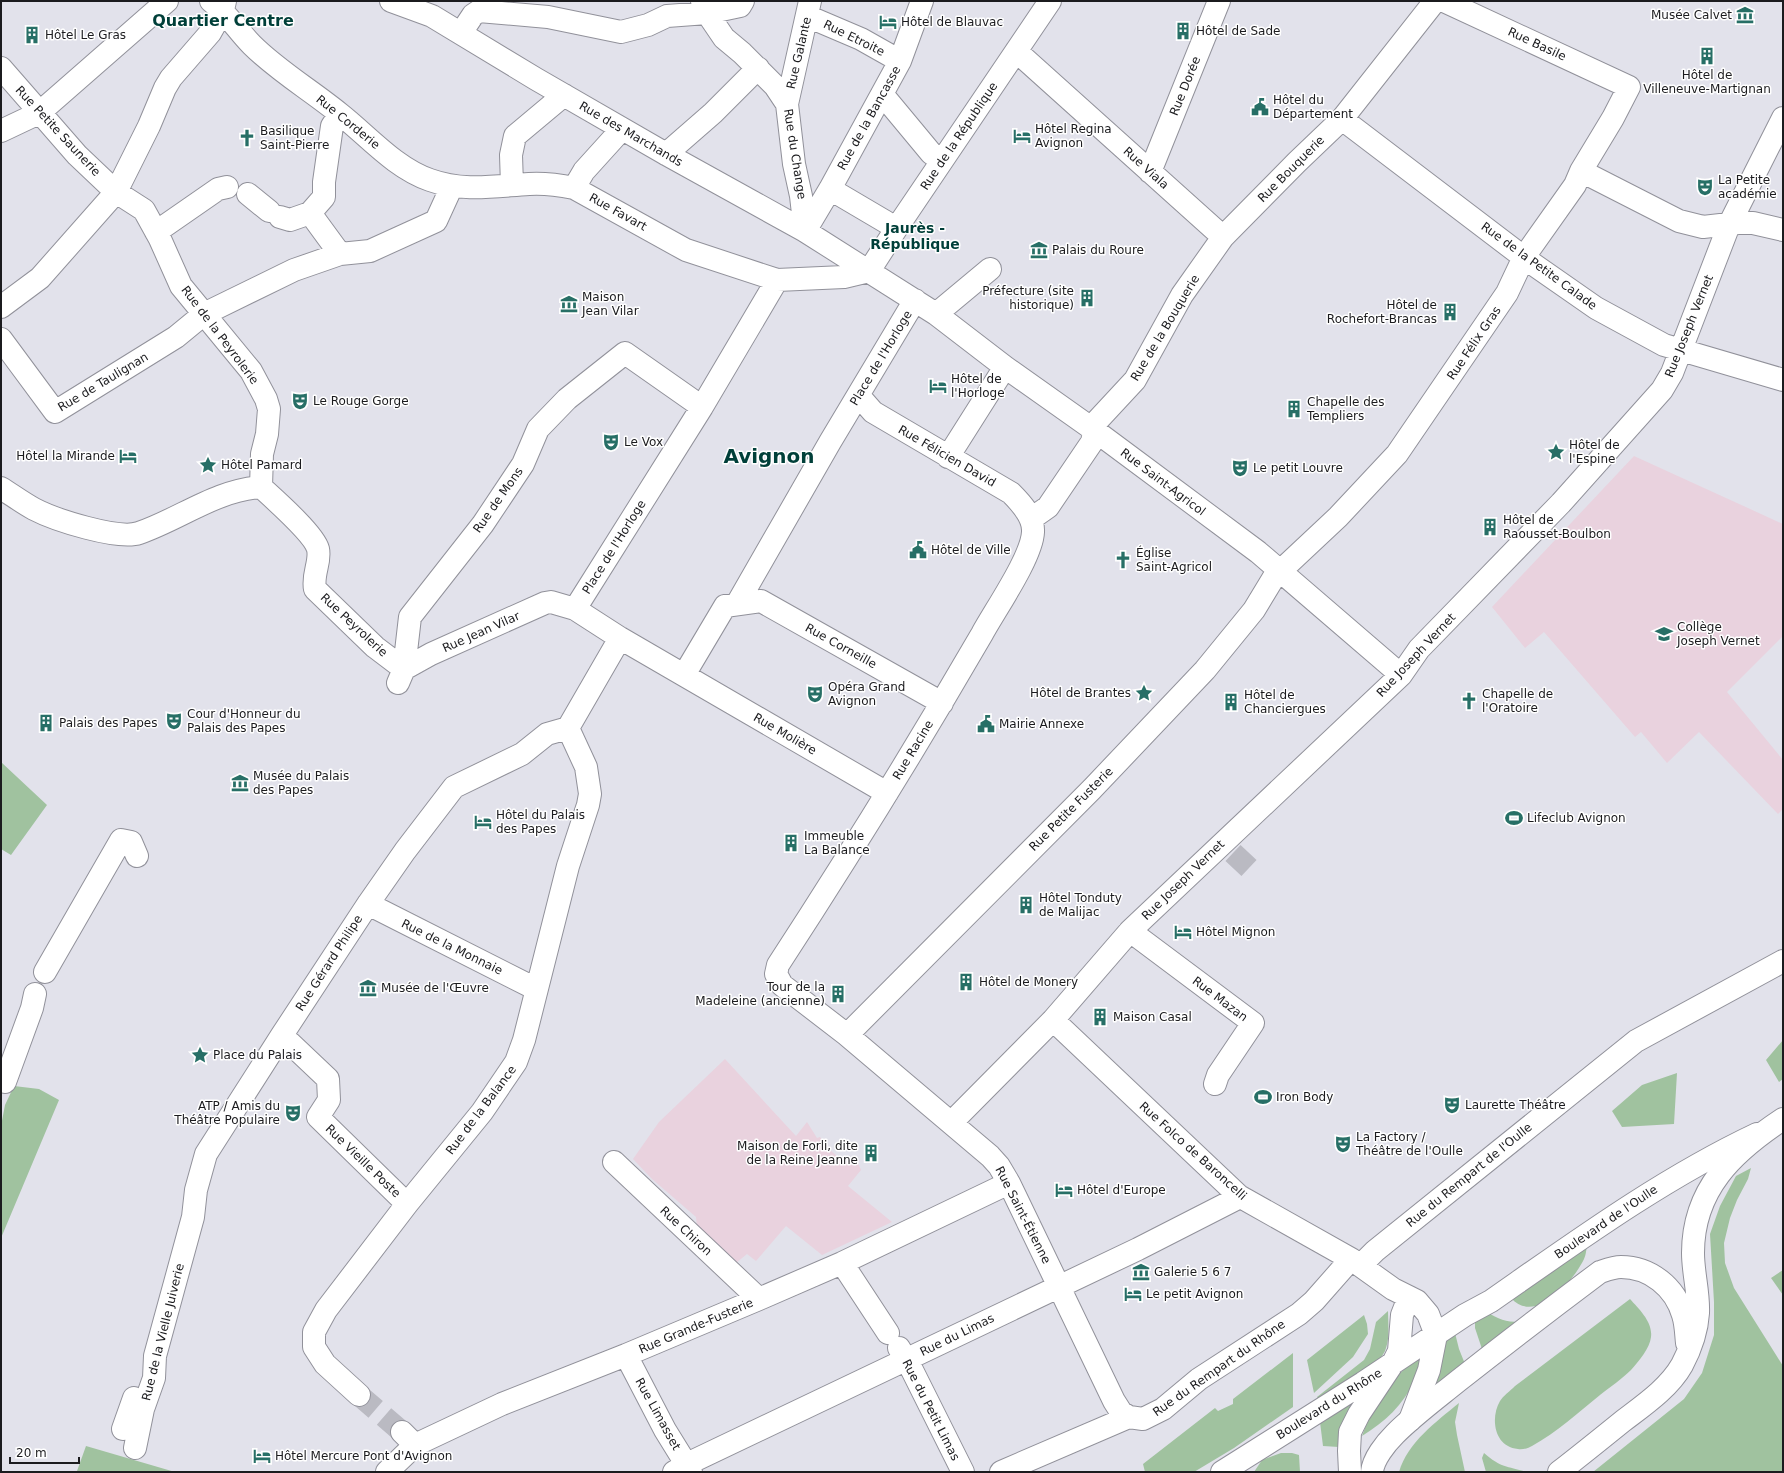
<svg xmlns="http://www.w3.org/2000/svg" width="1784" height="1473" viewBox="0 0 1784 1473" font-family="'DejaVu Sans',sans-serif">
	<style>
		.education { fill: #e9d2de }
		.green { fill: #a0c29f }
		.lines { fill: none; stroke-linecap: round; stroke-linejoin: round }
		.minor-tunnel { stroke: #babac2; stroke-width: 22; stroke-dasharray: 22 11; stroke-linecap: butt }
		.minor-casing { stroke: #91919a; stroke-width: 24 }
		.major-casing { stroke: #91919a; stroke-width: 24 }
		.minor { stroke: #fff; stroke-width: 22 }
		.major { stroke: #fff; stroke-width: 22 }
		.labels { text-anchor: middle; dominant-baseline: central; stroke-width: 3; stroke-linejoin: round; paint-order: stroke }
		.poi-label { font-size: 12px; fill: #1b1b1e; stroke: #fff; text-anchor: start }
		.street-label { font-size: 12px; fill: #1b1b1e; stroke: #fff }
		.quarter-label { font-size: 14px; font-weight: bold; fill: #003f39; stroke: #fff }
		.district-label { font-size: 16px; font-weight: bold; fill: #003f39; stroke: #fff }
		.town-label { font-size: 20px; font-weight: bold; fill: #003f39; stroke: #fff }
	</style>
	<rect width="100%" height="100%" fill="#e2e2eb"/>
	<path class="education" d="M1634 456 1783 524V636L1727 692 1783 760V809L1778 814 1699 732 1667 763 1641 732 1635 737 1544 632 1525 648 1492 607Z
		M725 1059 796 1136 807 1122 817 1138 820 1137 830 1150 844 1162 855 1156 861 1170 848 1186 892 1222 822 1255 786 1226 756 1261 747 1254 736 1263 729 1255 726 1256 697 1228 696 1217 652 1179 633 1159 659 1122Z"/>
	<path class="green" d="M1 762 47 805 11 855 1 849Z
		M1783 1040V1079L1779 1082 1766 1060Z
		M1677 1073 1674 1124 1622 1127 1612 1111 1642 1085Z
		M14 1086 39 1089 59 1100 1 1238V1126L5 1105Z
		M1751 1168 1748 1179 1737 1200 1730 1218 1724 1243 1725 1263 1734 1288 1783 1366V1472H1593L1684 1399 1702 1373 1714 1335V1302L1710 1234 1720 1206 1736 1176Z
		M1587 1247C1586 1250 1586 1255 1584 1259 1574 1280 1536 1326 1511 1298Z
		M1783 1270V1295L1771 1278Z
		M1630 1299C1639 1309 1653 1322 1651 1337 1650 1348 1638 1362 1631 1370 1622 1379 1610 1387 1600 1395 1578 1413 1557 1432 1532 1446 1529 1448 1522 1450 1518 1449 1494 1447 1490 1418 1500 1401 1503 1396 1510 1391 1515 1386Z
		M1388 1311C1388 1323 1390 1336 1386 1348 1382 1366 1336 1391 1320 1402L1317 1397 1364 1360 1370 1349 1376 1322Z
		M1487 1312C1498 1319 1506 1322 1519 1322L1482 1349 1475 1328V1319Z
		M1364 1315 1367 1324 1368 1334 1353 1357 1314 1393 1307 1360Z
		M1455 1333 1459 1349 1465 1364 1436 1385 1445 1337Z
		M1293 1353V1407L1234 1448 1194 1472H1145L1143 1464 1215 1408 1218 1411 1233 1404V1399Z
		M1422 1353C1420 1362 1419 1372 1415 1380 1403 1405 1385 1422 1362 1436 1365 1429 1367 1420 1371 1413 1384 1390 1402 1369 1422 1353Z
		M1356 1399 1339 1447 1323 1446 1320 1422Z
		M1459 1403 1455 1422 1457 1435 1465 1472H1399C1408 1442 1436 1422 1459 1403Z
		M86 1446 175 1472 77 1471Z
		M1281 1453H1292L1299 1455 1300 1472H1254L1262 1460Z
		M1484 1453C1501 1468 1507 1466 1527 1472H1486L1482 1458Z"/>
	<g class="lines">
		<path class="minor-tunnel" d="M1233 853 1251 870
			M359 1395 402 1432"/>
		<g class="minor-casing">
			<path id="minor" d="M211 1C228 14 238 31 252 45 278 71 312 91 340 114 368 136 395 168 430 180 463 192 495 186 529 184 544 183 559 185 574 188L686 250 777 280 844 277 869 271
				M391 1 432 16 536 79 666 154 805 231 936 314 1005 367 1094 430 1258 552 1401 675
				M702 1 707 13 724 38 742 53 775 86 787 104 794 164 801 196 805 231
				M807 16 861 39 900 61
				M461 33 473 15 479 11 548 17 621 32 648 25 667 16 707 13 740 6 743 1
				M1016 51 1223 237
				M1 68 77 155 116 192 144 210 160 239 181 286 251 371 266 399 269 409 267 434 262 454 261 487
				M882 94 931 153 942 161
				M787 104 810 1
				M340 114 332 126 324 182V197L310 213 340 254
				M1342 119 1530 262 1596 308 1664 345 1783 380
				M1 131 39 113 167 1
				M666 154 713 113 758 68
				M1581 171 1679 221 1703 227 1738 223H1753L1783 230
				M1150 172 1219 1
				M512 185 511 155 515 136 564 95
				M574 188 584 171 622 129
				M830 189 886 222 896 229
				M248 194 269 211
				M280 217 290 220 310 213
				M805 231 830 189 900 61 922 1
				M156 232 218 189 227 187
				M869 271 896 229 1050 1
				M1 307 40 278 116 192 149 126 165 88 171 78 210 33 223 10 225 1
				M936 314 990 269
				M1 339 55 412 176 337 204 314 294 270 340 254 370 251 436 221 452 186
				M859 396 873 412 1011 493C1021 503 1034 517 1033 532 1032 557 995 610 982 634 917 746 849 856 778 965L776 974 782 985 847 1035 990 1156 999 1166 1009 1183 1114 1401 1121 1412 1129 1417
				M948 457 1005 367
				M261 487C274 499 314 534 318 549 321 562 312 574 315 589L375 647 404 669
				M1 488C12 495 23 503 34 509 55 520 118 540 139 533 180 519 216 490 261 487
				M1031 519 1048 507 1092 442 1096 422 1135 380 1182 295 1223 237 1297 162 1342 119 1435 1
				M737 604 830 442 915 300
				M575 609 702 407 777 280
				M404 669 410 617 483 524 523 464 538 429 567 399 625 353 702 407
				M684 675 725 606 761 601 942 703
				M398 683 404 669 431 654 545 603 551 602 575 609 620 638 887 793
				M368 904 536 989
				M1130 931 1253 1023 1218 1075 1215 1084
				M45 972 121 840 131 842 137 856
				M1053 1020 1239 1196 1351 1259 1393 1289 1417 1301 1428 1314 1436 1335 1429 1370 1410 1420
				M847 1035 1092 789 1205 670 1254 610 1274 577 1338 517 1397 454 1507 293 1524 257 1575 185 1581 171 1613 118 1629 87 1444 1
				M290 1043 328 1079 329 1100 318 1117 407 1204
				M5 1082 32 1008 35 994
				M951 1123 1053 1020 1130 931 1401 675 1419 649 1561 503 1662 390 1672 373 1729 225 1783 118
				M614 1162 759 1299
				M842 1263 888 1333
				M1361 1265 1375 1251 1636 1041 1783 961
				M899 1348 911 1368 963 1472
				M626 1355 665 1430 691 1472
				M359 1395 325 1364 314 1347V1332L326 1310 407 1204 482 1112 516 1062 524 1040 568 866 588 805 590 794 586 767 568 728
				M123 1429 134 1398
				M402 1432 415 1445
				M135 1448 143 1409 154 1378 155 1356 193 1217 196 1190 206 1154 282 1035 368 904 405 851 454 787 522 754 547 734 568 728 620 638
				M387 1472 415 1445 502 1404 626 1355 759 1299 842 1263 1009 1183
				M674 1472 687 1464 1138 1249 1234 1200 1239 1196
				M1001 1472 1129 1417 1143 1419 1163 1409 1199 1379 1299 1314 1314 1301 1351 1259
				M1222 1472 1363 1383 1465 1315 1491 1301C1577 1241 1662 1179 1757 1134
				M1350 1472 1349 1451 1350 1432 1359 1414 1393 1363 1399 1351 1402 1315 1409 1297"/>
		</g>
		<g class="major-casing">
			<path id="major" d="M1372 1472C1373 1459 1386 1443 1395 1434 1414 1415 1437 1398 1458 1381 1505 1344 1552 1308 1600 1272 1606 1270 1614 1267 1621 1267 1650 1267 1675 1287 1683 1315 1686 1324 1686 1334 1687 1343
				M1559 1472C1581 1455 1602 1438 1623 1421 1644 1405 1669 1388 1682 1365 1690 1350 1697 1330 1698 1313 1699 1293 1693 1273 1693 1253 1693 1189 1733 1152 1783 1119"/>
		</g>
		<use href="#minor" class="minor"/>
		<use href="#major" class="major"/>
	</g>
	<defs>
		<g id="museum-bare" transform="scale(1.38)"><path d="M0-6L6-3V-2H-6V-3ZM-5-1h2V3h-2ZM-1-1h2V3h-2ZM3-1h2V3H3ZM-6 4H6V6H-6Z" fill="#276f66" stroke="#fff" stroke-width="2.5" paint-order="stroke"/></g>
		<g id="hotel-bare" transform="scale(1.38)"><path d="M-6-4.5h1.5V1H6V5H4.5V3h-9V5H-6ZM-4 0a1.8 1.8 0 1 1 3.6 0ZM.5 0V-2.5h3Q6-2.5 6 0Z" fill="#276f66" stroke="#fff" stroke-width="2.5" paint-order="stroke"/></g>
		<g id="building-bare" transform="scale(1.38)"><path d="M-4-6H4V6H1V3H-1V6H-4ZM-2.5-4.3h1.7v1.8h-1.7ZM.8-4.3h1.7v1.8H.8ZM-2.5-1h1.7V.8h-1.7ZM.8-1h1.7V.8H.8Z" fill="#276f66" stroke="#fff" stroke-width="2.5" paint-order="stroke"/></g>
		<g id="civic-bare" transform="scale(1.38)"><path d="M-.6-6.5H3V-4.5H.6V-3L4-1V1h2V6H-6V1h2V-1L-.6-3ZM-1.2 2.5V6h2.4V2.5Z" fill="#276f66" stroke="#fff" stroke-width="2.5" paint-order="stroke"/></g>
		<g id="church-bare" transform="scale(1.38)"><path d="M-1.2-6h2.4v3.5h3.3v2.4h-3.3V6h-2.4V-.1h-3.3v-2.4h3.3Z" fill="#276f66" stroke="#fff" stroke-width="2.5" paint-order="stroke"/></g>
		<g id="theatre-bare" transform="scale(1.38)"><path d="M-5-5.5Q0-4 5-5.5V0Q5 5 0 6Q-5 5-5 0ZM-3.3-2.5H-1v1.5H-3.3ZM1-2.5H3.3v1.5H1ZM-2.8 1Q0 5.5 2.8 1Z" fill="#276f66" stroke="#fff" stroke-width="2.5" paint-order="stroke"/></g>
		<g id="sight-bare" transform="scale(1.38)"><path d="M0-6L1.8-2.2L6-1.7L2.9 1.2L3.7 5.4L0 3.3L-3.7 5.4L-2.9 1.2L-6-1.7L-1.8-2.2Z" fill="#276f66" stroke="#fff" stroke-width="2.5" paint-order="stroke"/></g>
		<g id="school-bare" transform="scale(1.38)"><path d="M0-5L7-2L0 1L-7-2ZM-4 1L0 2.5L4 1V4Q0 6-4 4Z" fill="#276f66" stroke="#fff" stroke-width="2.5" paint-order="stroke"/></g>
		<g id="stadium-bare" transform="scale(1.38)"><path d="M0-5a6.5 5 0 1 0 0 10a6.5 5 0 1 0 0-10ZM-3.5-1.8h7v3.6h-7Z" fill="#276f66" stroke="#fff" stroke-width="2.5" paint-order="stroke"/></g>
	</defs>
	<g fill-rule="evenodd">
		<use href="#museum-bare" x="1745" y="15"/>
		<use href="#hotel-bare" x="888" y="22"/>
		<use href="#building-bare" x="1183" y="31"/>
		<use href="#building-bare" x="32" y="35"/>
		<use href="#building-bare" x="1707" y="56"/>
		<use href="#civic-bare" x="1260" y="107"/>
		<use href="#hotel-bare" x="1022" y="136"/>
		<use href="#church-bare" x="247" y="138"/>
		<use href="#theatre-bare" x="1705" y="187"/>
		<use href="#museum-bare" x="1039" y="250"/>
		<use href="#building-bare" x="1087" y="298"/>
		<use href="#museum-bare" x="569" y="304"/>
		<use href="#building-bare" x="1450" y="312"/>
		<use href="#hotel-bare" x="938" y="386"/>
		<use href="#theatre-bare" x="300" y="401"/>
		<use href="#building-bare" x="1294" y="409"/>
		<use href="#theatre-bare" x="611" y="442"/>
		<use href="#sight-bare" x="1556" y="452"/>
		<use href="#hotel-bare" x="128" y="456"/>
		<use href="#sight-bare" x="208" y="465"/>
		<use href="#theatre-bare" x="1240" y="468"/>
		<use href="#building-bare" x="1490" y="527"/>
		<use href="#civic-bare" x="918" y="550"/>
		<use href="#church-bare" x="1123" y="560"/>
		<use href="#school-bare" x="1664" y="634"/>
		<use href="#sight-bare" x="1144" y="693"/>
		<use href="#theatre-bare" x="815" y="694"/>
		<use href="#church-bare" x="1469" y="701"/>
		<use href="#building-bare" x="1231" y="702"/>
		<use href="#theatre-bare" x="174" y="721"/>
		<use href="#building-bare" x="46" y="723"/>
		<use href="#civic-bare" x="986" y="724"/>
		<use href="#museum-bare" x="240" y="783"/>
		<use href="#stadium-bare" x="1514" y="818"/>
		<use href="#hotel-bare" x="483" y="822"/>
		<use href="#building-bare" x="791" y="843"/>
		<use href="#building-bare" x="1026" y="905"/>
		<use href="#hotel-bare" x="1183" y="932"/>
		<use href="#building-bare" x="966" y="982"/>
		<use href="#museum-bare" x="368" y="988"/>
		<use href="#building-bare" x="838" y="994"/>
		<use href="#building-bare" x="1100" y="1017"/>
		<use href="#sight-bare" x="200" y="1055"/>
		<use href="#stadium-bare" x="1263" y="1097"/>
		<use href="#theatre-bare" x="1452" y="1105"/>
		<use href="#theatre-bare" x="293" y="1113"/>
		<use href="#theatre-bare" x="1343" y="1144"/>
		<use href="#building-bare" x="871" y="1153"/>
		<use href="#hotel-bare" x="1064" y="1190"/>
		<use href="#museum-bare" x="1141" y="1272"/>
		<use href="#hotel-bare" x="1133" y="1294"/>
		<use href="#hotel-bare" x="262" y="1456"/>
	</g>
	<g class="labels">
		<g class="poi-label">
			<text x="1732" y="15" text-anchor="end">Musée Calvet</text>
			<text x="901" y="22">Hôtel de Blauvac</text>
			<text x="1196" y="31">Hôtel de Sade</text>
			<text x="45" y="35">Hôtel Le Gras</text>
			<text x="1707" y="75" text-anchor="middle">Hôtel de<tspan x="1707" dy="14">Villeneuve-Martignan</tspan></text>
			<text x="1273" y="100">Hôtel du<tspan x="1273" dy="14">Département</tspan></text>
			<text x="1035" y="129">Hôtel Regina<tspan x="1035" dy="14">Avignon</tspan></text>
			<text x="260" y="131">Basilique<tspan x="260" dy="14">Saint-Pierre</tspan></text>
			<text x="1718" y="180">La Petite<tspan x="1718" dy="14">académie</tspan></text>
			<text x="1052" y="250">Palais du Roure</text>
			<text x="1074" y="291" text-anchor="end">Préfecture (site<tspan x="1074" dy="14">historique)</tspan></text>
			<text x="582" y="297">Maison<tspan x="582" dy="14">Jean Vilar</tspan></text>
			<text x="1437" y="305" text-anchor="end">Hôtel de<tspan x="1437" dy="14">Rochefort-Brancas</tspan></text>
			<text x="951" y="379">Hôtel de<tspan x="951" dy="14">l'Horloge</tspan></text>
			<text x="313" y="401">Le Rouge Gorge</text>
			<text x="1307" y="402">Chapelle des<tspan x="1307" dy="14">Templiers</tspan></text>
			<text x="624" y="442">Le Vox</text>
			<text x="1569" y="445">Hôtel de<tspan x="1569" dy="14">l'Espine</tspan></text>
			<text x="115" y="456" text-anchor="end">Hôtel la Mirande</text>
			<text x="221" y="465">Hôtel Pamard</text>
			<text x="1253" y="468">Le petit Louvre</text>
			<text x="1503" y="520">Hôtel de<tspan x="1503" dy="14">Raousset-Boulbon</tspan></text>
			<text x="931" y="550">Hôtel de Ville</text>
			<text x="1136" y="553">Église<tspan x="1136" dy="14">Saint-Agricol</tspan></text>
			<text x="1677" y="627">Collège<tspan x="1677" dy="14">Joseph Vernet</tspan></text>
			<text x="828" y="687">Opéra Grand<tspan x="828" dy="14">Avignon</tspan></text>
			<text x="1131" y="693" text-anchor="end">Hôtel de Brantes</text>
			<text x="1482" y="694">Chapelle de<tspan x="1482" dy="14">l'Oratoire</tspan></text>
			<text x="1244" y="695">Hôtel de<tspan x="1244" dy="14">Chanciergues</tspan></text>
			<text x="187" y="714">Cour d'Honneur du<tspan x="187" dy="14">Palais des Papes</tspan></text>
			<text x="59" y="723">Palais des Papes</text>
			<text x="999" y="724">Mairie Annexe</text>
			<text x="253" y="776">Musée du Palais<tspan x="253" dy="14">des Papes</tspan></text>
			<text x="496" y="815">Hôtel du Palais<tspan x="496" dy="14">des Papes</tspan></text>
			<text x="1527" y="818">Lifeclub Avignon</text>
			<text x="804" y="836">Immeuble<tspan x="804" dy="14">La Balance</tspan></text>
			<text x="1039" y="898">Hôtel Tonduty<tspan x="1039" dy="14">de Malijac</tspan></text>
			<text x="1196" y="932">Hôtel Mignon</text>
			<text x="979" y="982">Hôtel de Monery</text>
			<text x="825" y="987" text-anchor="end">Tour de la<tspan x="825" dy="14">Madeleine (ancienne)</tspan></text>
			<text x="381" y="988">Musée de l'Œuvre</text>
			<text x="1113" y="1017">Maison Casal</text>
			<text x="213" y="1055">Place du Palais</text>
			<text x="1276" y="1097">Iron Body</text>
			<text x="1465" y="1105">Laurette Théâtre</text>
			<text x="280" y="1106" text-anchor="end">ATP / Amis du<tspan x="280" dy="14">Théâtre Populaire</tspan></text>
			<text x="1356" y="1137">La Factory /<tspan x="1356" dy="14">Théâtre de l'Oulle</tspan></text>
			<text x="858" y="1146" text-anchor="end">Maison de Forli, dite<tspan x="858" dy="14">de la Reine Jeanne</tspan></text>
			<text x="1077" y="1190">Hôtel d'Europe</text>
			<text x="1154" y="1272">Galerie 5 6 7</text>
			<text x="1146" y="1294">Le petit Avignon</text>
			<text x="275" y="1456">Hôtel Mercure Pont d'Avignon</text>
		</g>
		<g class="street-label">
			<text transform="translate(854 38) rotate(26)">Rue Etroite</text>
			<text transform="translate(1537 44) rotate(25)">Rue Basile</text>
			<text transform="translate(799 53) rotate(-77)">Rue Galante</text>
			<text transform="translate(1185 86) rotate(-68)">Rue Dorée</text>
			<text transform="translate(869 118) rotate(-61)">Rue de la Bancasse</text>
			<text transform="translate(348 122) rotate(39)">Rue Corderie</text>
			<text transform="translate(58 131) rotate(47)">Rue Petite Saunerie</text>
			<text transform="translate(631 134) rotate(30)">Rue des Marchands</text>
			<text transform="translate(959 136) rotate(-56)">Rue de la République</text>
			<text transform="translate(795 154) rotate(81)">Rue du Change</text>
			<text transform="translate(1146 168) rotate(42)">Rue Viala</text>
			<text transform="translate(1291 169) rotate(-45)">Rue Bouquerie</text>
			<text transform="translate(618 212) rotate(29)">Rue Favart</text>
			<text transform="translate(1539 266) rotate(36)">Rue de la Petite Calade</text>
			<text transform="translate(1689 326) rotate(-68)">Rue Joseph Vernet</text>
			<text transform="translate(1165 328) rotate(-59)">Rue de la Bouquerie</text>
			<text transform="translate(220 335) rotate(53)">Rue de la Peyrolerie</text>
			<text transform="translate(1474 343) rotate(-56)">Rue Félix Gras</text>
			<text transform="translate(881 358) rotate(-59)">Place de l'Horloge</text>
			<text transform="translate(103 382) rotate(-31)">Rue de Taulignan</text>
			<text transform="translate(947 456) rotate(30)">Rue Félicien David</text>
			<text transform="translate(1163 482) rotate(37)">Rue Saint-Agricol</text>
			<text transform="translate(498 500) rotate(-55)">Rue de Mons</text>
			<text transform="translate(614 547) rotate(-58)">Place de l'Horloge</text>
			<text transform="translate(354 625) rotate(43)">Rue Peyrolerie</text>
			<text transform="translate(481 632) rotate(-24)">Rue Jean Vilar</text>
			<text transform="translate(841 646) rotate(29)">Rue Corneille</text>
			<text transform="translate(1416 655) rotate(-47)">Rue Joseph Vernet</text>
			<text transform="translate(785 734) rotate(30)">Rue Molière</text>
			<text transform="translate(913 750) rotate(-59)">Rue Racine</text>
			<text transform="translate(1071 809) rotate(-45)">Rue Petite Fusterie</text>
			<text transform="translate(1183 880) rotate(-44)">Rue Joseph Vernet</text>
			<text transform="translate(452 947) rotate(26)">Rue de la Monnaie</text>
			<text transform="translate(329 963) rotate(-57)">Rue Gérard Philipe</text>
			<text transform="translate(1220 999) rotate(37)">Rue Mazan</text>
			<text transform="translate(481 1110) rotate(-53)">Rue de la Balance</text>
			<text transform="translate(1193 1151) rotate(42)">Rue Folco de Baroncelli</text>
			<text transform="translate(363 1161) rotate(44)">Rue Vieille Poste</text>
			<text transform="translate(1469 1175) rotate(-39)">Rue du Rempart de l'Oulle</text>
			<text transform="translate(1023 1215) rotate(63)">Rue Saint-Étienne</text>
			<text transform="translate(1606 1222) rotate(-34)">Boulevard de l'Oulle</text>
			<text transform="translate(686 1231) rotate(43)">Rue Chiron</text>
			<text transform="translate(696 1326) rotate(-23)">Rue Grande-Fusterie</text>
			<text transform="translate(163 1332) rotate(-76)">Rue de la Vielle Juiverie</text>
			<text transform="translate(957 1335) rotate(-26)">Rue du Limas</text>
			<text transform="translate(1219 1368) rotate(-35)">Rue du Rempart du Rhône</text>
			<text transform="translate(1329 1404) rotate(-32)">Boulevard du Rhône</text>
			<text transform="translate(931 1410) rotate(63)">Rue du Petit Limas</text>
			<text transform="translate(658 1414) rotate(61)">Rue Limasset</text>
		</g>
		<g class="quarter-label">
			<text x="915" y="228">Jaurès -<tspan x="915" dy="16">République</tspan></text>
		</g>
		<g class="district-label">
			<text x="223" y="20">Quartier Centre</text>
		</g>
		<g class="town-label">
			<text x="769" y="456">Avignon</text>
		</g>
	</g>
	<rect width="1784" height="1473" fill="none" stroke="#1b1b1e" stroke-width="4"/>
	<path d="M10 1457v6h69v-6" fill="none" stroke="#1b1b1e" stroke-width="2"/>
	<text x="16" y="1457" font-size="12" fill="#1b1b1e" stroke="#ffffff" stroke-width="3" paint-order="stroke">20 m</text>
</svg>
